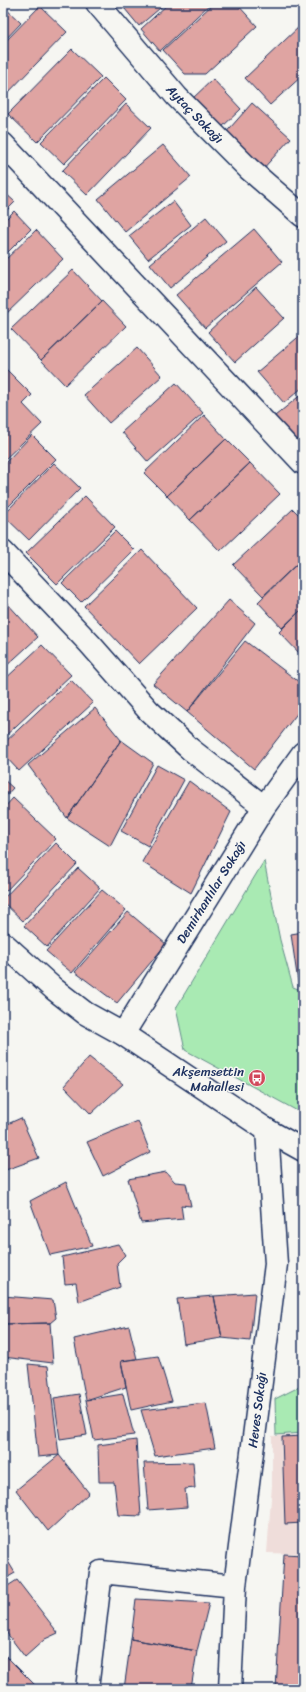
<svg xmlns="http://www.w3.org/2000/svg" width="306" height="1692" viewBox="0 0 306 1692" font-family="Sriracha,sans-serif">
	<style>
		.built { fill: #efddda }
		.green { fill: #a9eab3; stroke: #628c88 }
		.building { fill: #dfa4a2; stroke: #1b2f5e }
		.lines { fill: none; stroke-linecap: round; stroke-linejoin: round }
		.minor-casing { stroke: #1b2f5e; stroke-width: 25 }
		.major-casing { stroke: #1b2f5e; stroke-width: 25 }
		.minor { stroke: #f6f6f2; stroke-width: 22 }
		.major { stroke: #f6f6f2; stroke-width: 22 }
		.labels { text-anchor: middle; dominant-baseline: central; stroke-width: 3; stroke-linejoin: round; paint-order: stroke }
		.street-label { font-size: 13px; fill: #1b2f5e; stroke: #f6f6f2 }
		.poi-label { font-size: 13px; fill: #1b2f5e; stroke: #f6f6f2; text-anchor: end }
	</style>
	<rect width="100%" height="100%" fill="#f6f6f2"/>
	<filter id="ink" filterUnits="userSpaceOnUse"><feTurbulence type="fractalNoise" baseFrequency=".025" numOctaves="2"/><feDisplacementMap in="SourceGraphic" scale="8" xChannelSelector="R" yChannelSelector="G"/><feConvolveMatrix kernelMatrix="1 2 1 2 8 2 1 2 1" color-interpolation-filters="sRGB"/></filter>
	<g filter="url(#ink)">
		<path class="built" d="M303 1435V1554L267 1553 272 1485V1436Z"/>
		<path class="green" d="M264 861 280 940 293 987 303 991V1114L185 1050 176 1008Z
			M303 1385V1433L276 1435 275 1399Z"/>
		<path class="building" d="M120 3H166L139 26Z
			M169 3H211L160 51 141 29Z
			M214 3H236L257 26 205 74H185L163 50Z
			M3 6 21 23 3 42Z
			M40 6 67 32 3 98V44Z
			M301 25 303 26V75L270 105 245 78Z
			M72 49 101 77 37 142 8 114Z
			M104 78 126 100 64 164 41 142Z
			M213 79 241 109 220 129 192 99Z
			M252 103 291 138 261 171 223 136Z
			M126 104 151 128 87 195 62 171Z
			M163 145 191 177 125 232 98 199Z
			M3 191 15 202 3 214Z
			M173 201 191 225 148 259 129 236Z
			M14 211 31 229 3 257V222Z
			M206 217 226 241 170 288 150 264Z
			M254 229 282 262 205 328 176 295Z
			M36 230 63 259 4 316 3 262Z
			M73 270 102 301 41 360 11 329Z
			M256 287 284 318 235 362 208 332Z
			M102 301 126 326 65 385 41 360Z
			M303 333V387L284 403 257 372Z
			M137 348 162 376 109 423 84 395Z
			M3 366 32 395 23 404 42 424 3 461Z
			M176 383 203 413 148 462 122 432Z
			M303 393V447L302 448 275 416Z
			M204 415 226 439 167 496 144 473Z
			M32 435 56 459 3 512V465Z
			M226 439 250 463 190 520 167 496Z
			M54 463 80 488 29 540 3 515Z
			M250 463 280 494 220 551 190 520Z
			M85 496 115 527 57 584 26 553Z
			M293 509 303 519V558L263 596 233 565Z
			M115 531 134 550 81 602 62 583Z
			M142 550 197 608 139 664 84 606Z
			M303 558V608L282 628 258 602Z
			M229 600 255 623 187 712 153 684Z
			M6 602 38 637 3 669V605Z
			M303 608V657L279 632Z
			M245 641 303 685V706L254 769 187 712Z
			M42 645 71 675 3 738V681Z
			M71 680 93 703 19 771 3 754V744Z
			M95 708 121 740 67 818 28 765Z
			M121 740 153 763 110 846 67 818Z
			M157 765 184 780 148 846 121 831Z
			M3 779 13 788 3 799Z
			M189 781 231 812 191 893 142 862Z
			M13 798 56 839 3 894V809Z
			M300 832H303V850Z
			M56 843 77 864 23 921 3 902V899Z
			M78 868 100 888 47 947 24 926Z
			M102 890 126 910 72 973 46 951Z
			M128 912 166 944 117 1003 75 972Z
			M303 932V989H299L291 934Z
			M89 1057 123 1084 91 1114 64 1086Z
			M21 1118 39 1158 3 1171V1126Z
			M138 1121 150 1152 103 1176 87 1142Z
			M166 1172 175 1182 186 1183 191 1206 181 1205 183 1219 141 1223 128 1179Z
			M66 1182 92 1246 50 1255 30 1201Z
			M118 1244 125 1255 117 1263 120 1287 79 1302 76 1283 65 1284 62 1257Z
			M255 1293 250 1341 222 1338 214 1296Z
			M3 1296 53 1300 56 1318 50 1323 3 1324Z
			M214 1296 222 1338 184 1344 177 1299Z
			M50 1323 53 1363 3 1357V1324Z
			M129 1326 137 1359 121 1361 126 1387 86 1400 74 1339Z
			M158 1356 172 1401 131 1410 121 1361Z
			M28 1364 48 1366 59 1455 38 1457Z
			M79 1394 87 1435 60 1439 54 1398Z
			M123 1394 134 1435 94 1440 86 1400Z
			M206 1403 215 1448 155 1456 141 1410Z
			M303 1436V1523L285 1524 282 1437Z
			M136 1440 141 1516 118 1515 114 1482H99L98 1445Z
			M59 1455 89 1493 48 1531 16 1490Z
			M193 1462 195 1488 185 1489 187 1507 148 1510 144 1463Z
			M3 1553 15 1573 3 1580Z
			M284 1554 303 1555V1689H276Z
			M17 1580 58 1633 45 1639 25 1657 3 1628V1589Z
			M136 1599 209 1603 197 1651 131 1639Z
			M131 1639 197 1651 191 1689H124Z
			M3 1653 39 1689H3Z"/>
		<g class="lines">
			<g class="minor-casing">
				<path id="minor" d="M97 3 177 97 249 169 303 216
					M3 144 303 463
					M3 552 90 644 149 711 190 749 264 807
					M123 1034 264 807 303 753
					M87 1689 101 1572 235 1586
					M230 1689 235 1586 276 1264 267 1130"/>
			</g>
			<g class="major-casing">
				<path id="major" d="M3 943 54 989 85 1013 123 1034 267 1130 303 1150"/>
			</g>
			<use href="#minor" class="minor"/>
			<use href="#major" class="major"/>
		</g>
	</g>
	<defs>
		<g id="bus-disc" transform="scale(0.9)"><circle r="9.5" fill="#d1495b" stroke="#f6f6f2"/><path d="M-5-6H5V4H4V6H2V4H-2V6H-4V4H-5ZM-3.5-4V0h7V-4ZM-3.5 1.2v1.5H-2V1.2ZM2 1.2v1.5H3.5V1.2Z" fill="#fff"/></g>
	</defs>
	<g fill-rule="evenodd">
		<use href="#bus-disc" x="257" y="1078"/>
	</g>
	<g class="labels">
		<g class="street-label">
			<text transform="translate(195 114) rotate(46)">Aytaç Sokağı</text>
			<text transform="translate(211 892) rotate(-58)">Demirhanlılar Sokağı</text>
			<text transform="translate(257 1410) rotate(-83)">Heves Sokağı</text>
		</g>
		<g class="poi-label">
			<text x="244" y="1071">Akşemsettin<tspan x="244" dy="15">Mahallesi</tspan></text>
		</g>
	</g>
	<rect width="306" height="1692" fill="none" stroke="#f6f6f2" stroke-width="16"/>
	<rect x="8" y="8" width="290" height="1676" fill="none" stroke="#1b2f5e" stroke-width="1.5" filter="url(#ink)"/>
</svg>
